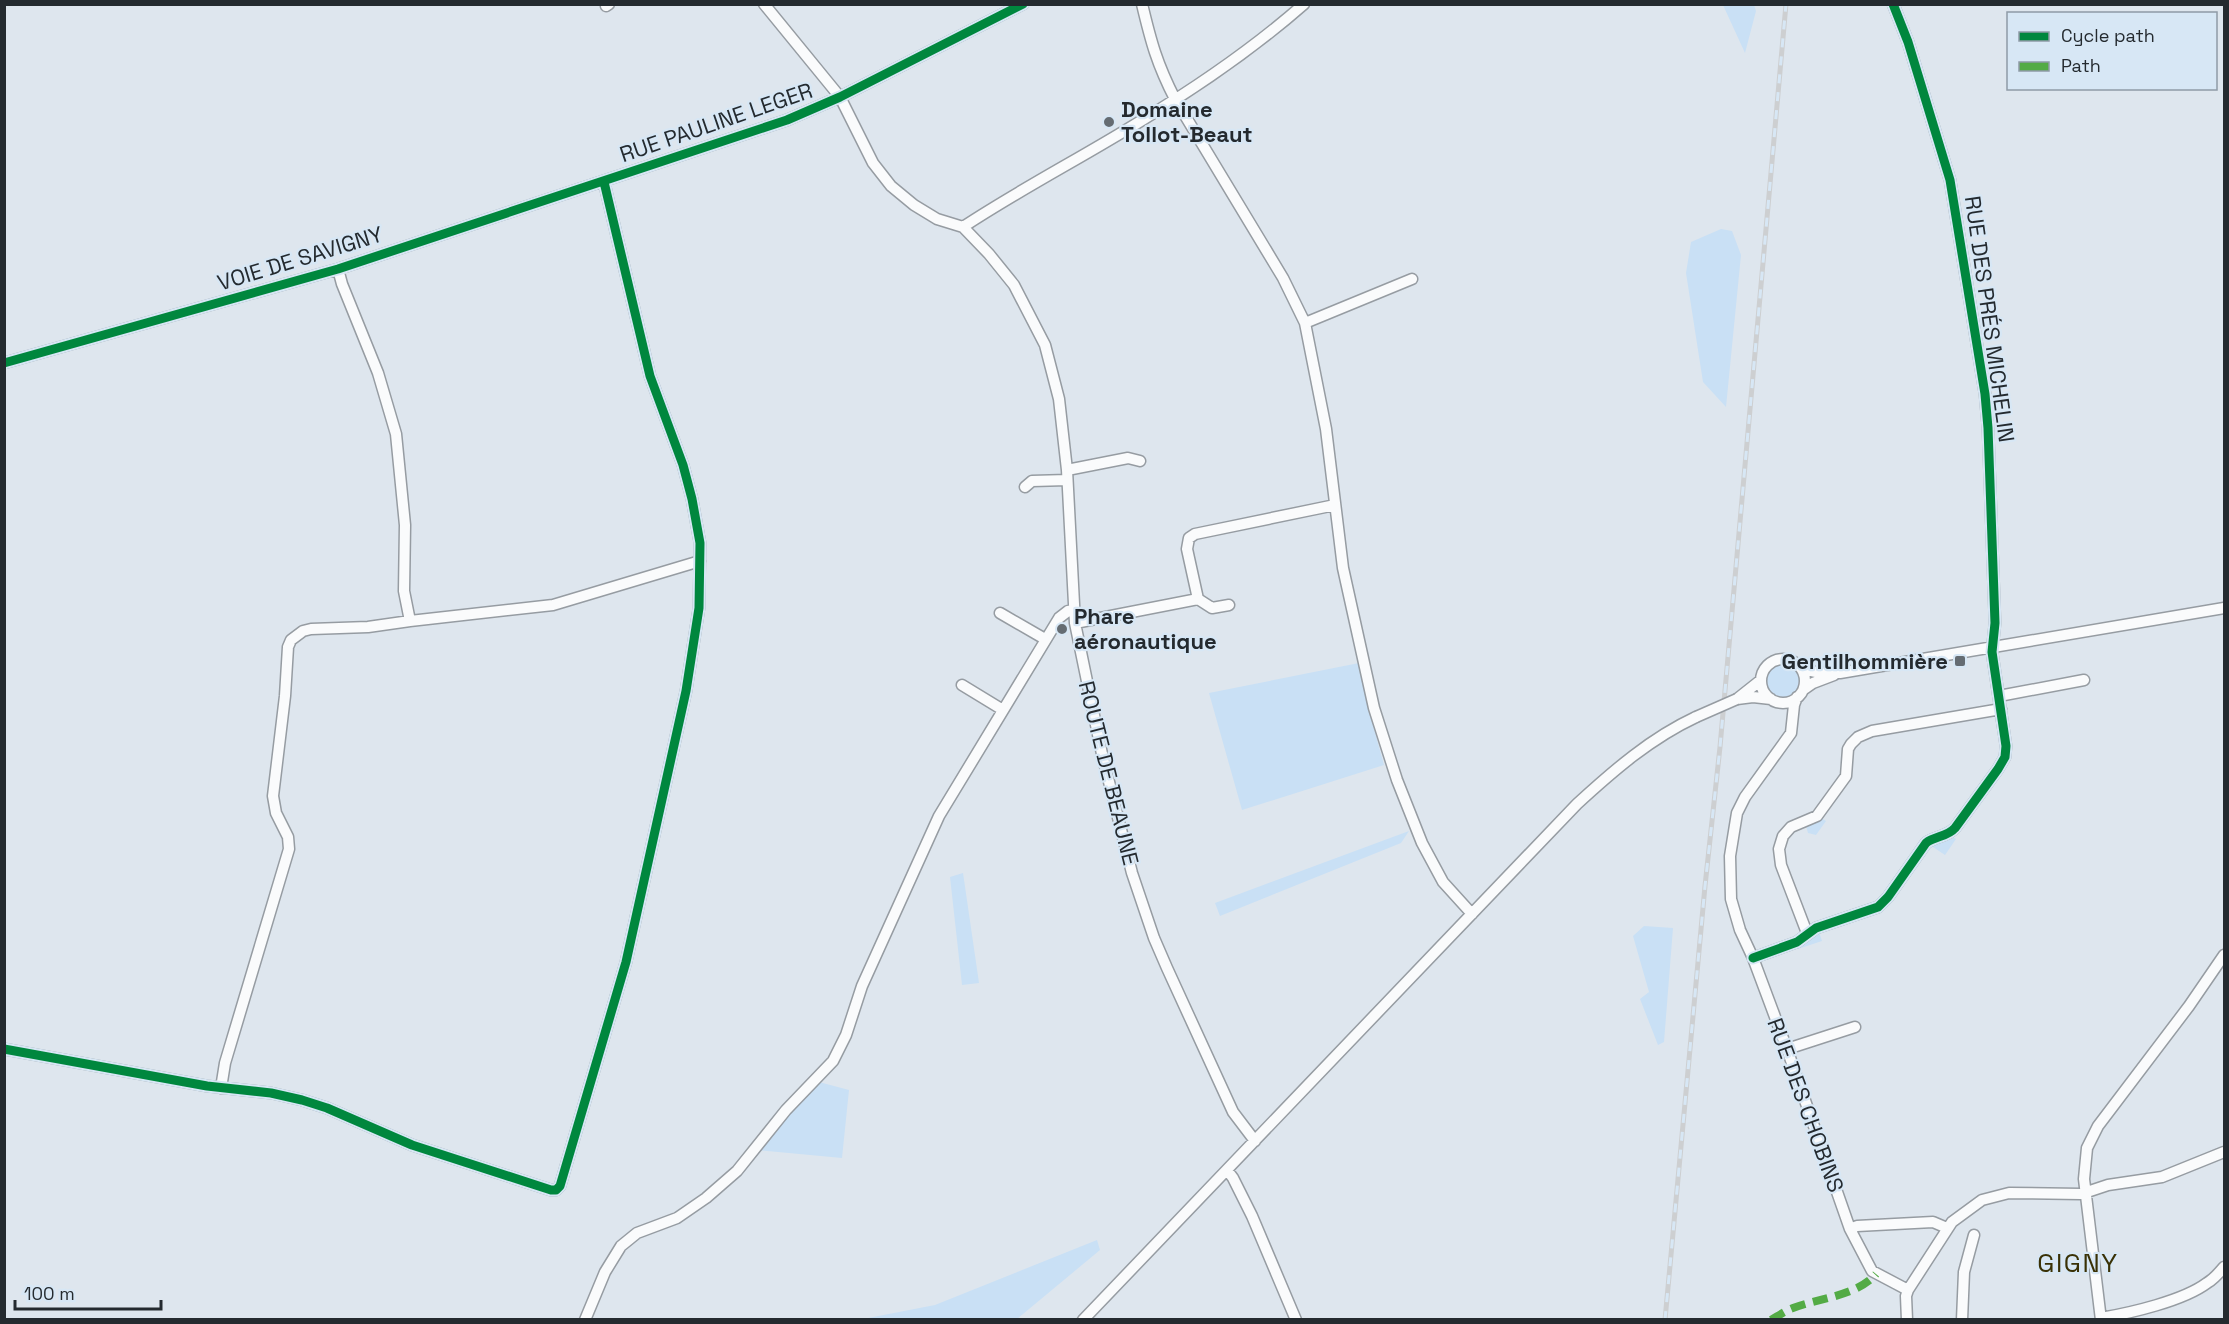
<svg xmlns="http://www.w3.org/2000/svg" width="2229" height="1324" viewBox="0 0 2229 1324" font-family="'Space Grotesk',sans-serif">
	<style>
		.green { fill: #c9e0f5 }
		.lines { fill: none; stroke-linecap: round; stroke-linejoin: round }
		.minor-casing { stroke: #969ca2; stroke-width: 13 }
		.minor { stroke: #fafbfc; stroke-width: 10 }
		.rail-casing { stroke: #cdcfd1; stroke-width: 5 }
		.rail { stroke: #d7e7f5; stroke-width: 3; stroke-dasharray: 9; stroke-linecap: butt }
		.minor-bridge-casing { stroke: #969ca2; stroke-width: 13; stroke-linecap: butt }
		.minor-bridge { stroke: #fafbfc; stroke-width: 10 }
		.quiet { stroke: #53ab45; stroke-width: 8; stroke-dasharray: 15 8; stroke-linecap: butt }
		.cycleway-casing { stroke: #d7e7f5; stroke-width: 13 }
		.cycleway { stroke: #00873e; stroke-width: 9 }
		.poi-dot { fill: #656c72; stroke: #d7e7f5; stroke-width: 2 }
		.labels { text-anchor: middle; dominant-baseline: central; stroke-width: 4.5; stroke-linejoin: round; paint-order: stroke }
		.poi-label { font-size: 22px; font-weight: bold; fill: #242a2f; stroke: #d7e7f5; text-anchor: start }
		.street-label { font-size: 22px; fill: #242a2f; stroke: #d7e7f5 }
		.quarter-label { font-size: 26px; letter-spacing: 1.5px; fill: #3a3105; stroke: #d7e7f5 }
	</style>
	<rect width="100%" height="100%" fill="#dee6ee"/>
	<path class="green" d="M1723 5H1754L1756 11 1745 53Z
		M1721 229 1732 231 1741 255 1726 407 1703 382 1686 273 1691 242Z
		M1766 680a17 17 0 1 1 34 0a17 17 0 1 1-34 0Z
		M1359 663 1374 729 1384 765 1242 810 1209 693Z
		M1821 818 1826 821 1816 835 1808 833 1806 826Z
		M1409 831 1401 843 1220 916 1215 903Z
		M1953 837 1956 839 1945 855 1930 845Z
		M963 873 979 983 962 985 950 877Z
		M1644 926 1673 928 1664 1042 1658 1045 1640 999 1649 992 1633 936Z
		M1819 932 1822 941 1798 949 1797 947Z
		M819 1082 849 1090 842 1158 756 1150 801 1096Z
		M1097 1240 1100 1250 1017 1319H863L935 1305Z"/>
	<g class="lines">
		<g class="minor-casing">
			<path id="minor" d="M764 4 840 97 873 163 891 186 914 205 937 219 963 227
				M1142 4C1151 42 1157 64 1175 99L1283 278 1305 323 1326 429 1343 568 1374 708 1397 780 1422 843 1443 882 1472 914
				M606 6 609 4
				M963 227 989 254 1014 285 1045 345 1059 399 1067 470 1075 623 1102 754 1132 873 1154 938 1167 968 1233 1112 1255 1141
				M963 227C1022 188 1085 156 1144 119 1200 85 1255 47 1304 4
				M338 269 342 284 378 373 396 434 405 525 404 591 410 621
				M1305 323 1412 279
				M4 363 338 269 787 120 840 97 1023 4
				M1067 470 1128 458 1140 461
				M1025 487 1032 481 1067 480
				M1198 599 1212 608 1229 605
				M1000 613 1045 639
				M1075 623 1198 599 1187 549 1189 538 1195 534 1335 505
				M1761 681a22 22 0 1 1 44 0a22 22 0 1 1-44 0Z
				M1802 669 1816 672 1840 673 2224 608
				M962 685 1003 710
				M1803 690 1813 683 1834 675
				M1999 696 2084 680
				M1797 697 1794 705 1791 733 1745 797 1737 813 1730 856 1731 899 1740 930 1753 958 1787 1049 1850 1229 1872 1271 1908 1290
				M1737 699 1753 697 1771 699
				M1737 699 1761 680
				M1807 933 1781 865 1779 849 1783 836 1791 827 1817 816 1846 776 1848 749 1851 744 1858 737 1872 731 2001 709
				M1753 958 1797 942 1816 928 1878 907 1888 897 1926 843C1935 836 1947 837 1955 828L1998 769 2005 757 2006 746 1992 652 1995 623 1988 428 1985 394 1950 180 1908 42 1893 4
				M4 1049 207 1086 271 1093 302 1100 327 1108 412 1145 551 1190H556L560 1186 626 962 686 691 699 608 700 543 692 499 683 465 650 376 604 182
				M1787 1049 1855 1027
				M221 1088 225 1063 289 849 288 837 276 813 273 796 285 696 288 647 291 640 303 631 311 629 368 627 410 621 553 605 700 561
				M1227 1170 1233 1178 1252 1216 1296 1320
				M1850 1229 1857 1226 1933 1222 1947 1228
				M2101 1318C2130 1313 2183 1301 2207 1283 2214 1279 2219 1273 2224 1267
				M585 1320 605 1272 621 1246 637 1233 677 1218 706 1198 737 1171 786 1110 833 1061 846 1035 862 986 939 816 1059 618 1068 611 1073 610
				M1083 1320 1577 804C1614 770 1651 738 1696 717
				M1907 1320 1906 1296 1908 1290 1952 1222 1982 1200 2009 1193 2081 1194 2108 1185 2162 1177 2224 1152
				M1962 1320 1964 1272 1974 1235
				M2101 1320 2084 1179 2087 1148 2098 1126 2189 1006 2224 955"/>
		</g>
		<use href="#minor" class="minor"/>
		<g class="rail-casing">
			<path id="rail" d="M1665 1320 1705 886 1720 747 1786 4"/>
		</g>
		<use href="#rail" class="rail"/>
		<g class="minor-bridge-casing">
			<path id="minor-bridge" d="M1696 717 1737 699"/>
		</g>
		<use href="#minor-bridge" class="minor-bridge"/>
		<path class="quiet" d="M1771 1320C1778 1316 1785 1311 1793 1308 1819 1298 1857 1296 1876 1274"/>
		<g class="cycleway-casing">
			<path id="cycleway" d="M4 363 338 269 787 120 840 97 1023 4
				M1753 958 1797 942 1816 928 1878 907 1888 897 1926 843C1935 836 1947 837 1955 828L1998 769 2005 757 2006 746 1992 652 1995 623 1988 428 1985 394 1950 180 1908 42 1893 4
				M4 1049 207 1086 271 1093 302 1100 327 1108 412 1145 551 1190H556L560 1186 626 962 686 691 699 608 700 543 692 499 683 465 650 376 604 182"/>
		</g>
		<use href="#cycleway" class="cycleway"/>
	</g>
	<g class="poi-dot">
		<circle cx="1109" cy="122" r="6"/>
		<circle cx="1062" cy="629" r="6"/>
		<rect x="1954" y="655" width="12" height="12" rx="3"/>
	</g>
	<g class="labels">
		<g class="poi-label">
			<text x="1121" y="109">Domaine<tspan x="1121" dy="25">Tollot-Beaut</tspan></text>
			<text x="1074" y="616">Phare<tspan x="1074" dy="25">aéronautique</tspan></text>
			<text x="1948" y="661" text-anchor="end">Gentilhommière</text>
		</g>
		<g class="street-label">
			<text transform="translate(716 122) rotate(-19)">RUE PAULINE LEGER</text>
			<text transform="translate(300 258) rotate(-17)">VOIE DE SAVIGNY</text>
			<text transform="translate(1990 319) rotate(82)">RUE DES PRÉS MICHELIN</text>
			<text transform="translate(1109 773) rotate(76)">ROUTE DE BEAUNE</text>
			<text transform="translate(1806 1105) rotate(70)">RUE DES CHOBINS</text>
		</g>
		<g class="quarter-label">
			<text x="2078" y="1263">GIGNY</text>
		</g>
	</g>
	<rect width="2229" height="1324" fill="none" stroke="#242a2f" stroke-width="12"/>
	<rect x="2007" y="12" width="210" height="78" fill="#d7e7f5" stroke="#8f9ba6" stroke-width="1.5"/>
	<rect x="2019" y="32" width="30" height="9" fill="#00873e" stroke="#8f9ba6" stroke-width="1.5"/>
	<text x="2061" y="42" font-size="18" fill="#242a2f">Cycle path</text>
	<rect x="2019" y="62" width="30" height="9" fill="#53ab45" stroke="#8f9ba6" stroke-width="1.5"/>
	<text x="2061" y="72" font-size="18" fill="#242a2f">Path</text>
	<path d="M15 1300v9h146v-9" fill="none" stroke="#242a2f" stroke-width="3"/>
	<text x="24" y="1300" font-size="18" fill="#242a2f" stroke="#d7e7f5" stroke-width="4.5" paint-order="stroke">100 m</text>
</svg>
